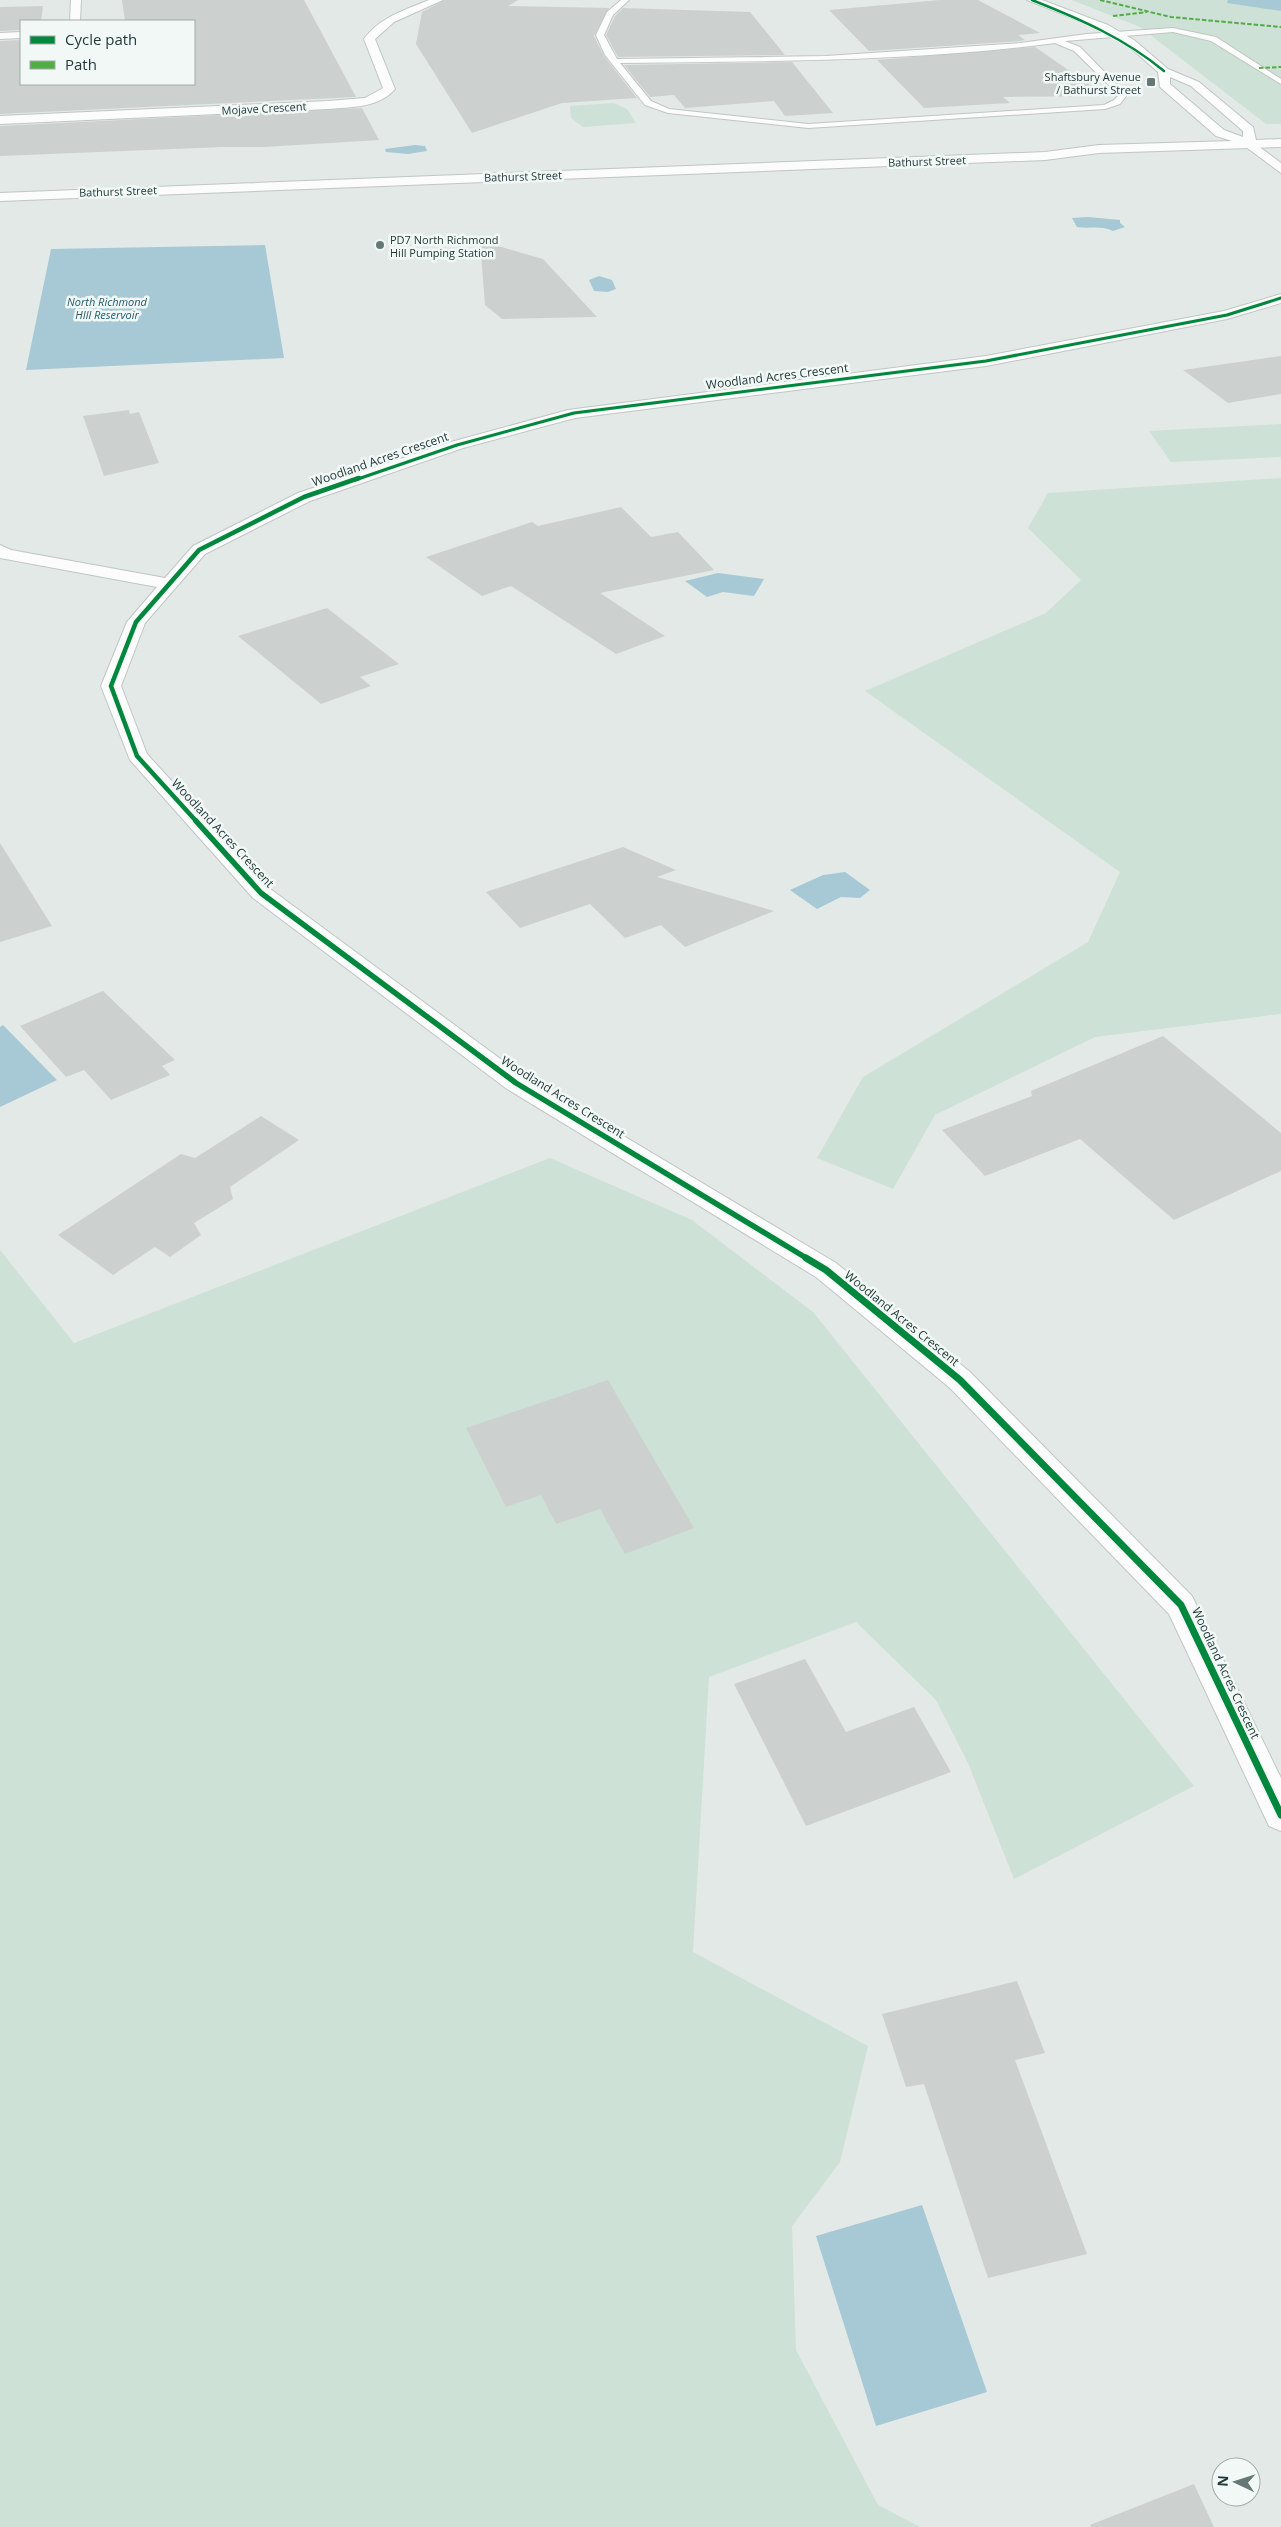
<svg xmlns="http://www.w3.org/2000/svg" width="1281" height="2527" viewBox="0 0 1281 2527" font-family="'Open Sans',sans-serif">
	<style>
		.green { fill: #cde1d6 }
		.water { fill: #a6c9d5 }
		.building { fill: #ccd1d0 }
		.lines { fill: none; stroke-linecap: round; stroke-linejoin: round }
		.lane-casing { stroke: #c0c6c4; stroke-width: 2 }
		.street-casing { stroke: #c0c6c4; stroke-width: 2 }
		.secondary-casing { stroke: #bfc6c4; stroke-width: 2 }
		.lane { fill: #fbfcfb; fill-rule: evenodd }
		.street { fill: #fbfcfb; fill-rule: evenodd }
		.secondary { fill: #fbfcfb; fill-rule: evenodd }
		.quiet { stroke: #53ac45; stroke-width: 2; stroke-dasharray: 4.5 2; stroke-linecap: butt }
		.cycleway-far4-casing { stroke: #f2f8f5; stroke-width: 4 }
		.cycleway-far3-casing { stroke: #f2f8f5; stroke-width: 5 }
		.cycleway-far2-casing { stroke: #f2f8f5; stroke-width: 6 }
		.cycleway-far1-casing { stroke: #f2f8f5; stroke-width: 8 }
		.cycleway-casing { stroke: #f2f8f5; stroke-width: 10 }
		.cycleway-far4 { stroke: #00873e; stroke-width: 2.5 }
		.cycleway-far3 { stroke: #00873e; stroke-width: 3 }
		.cycleway-far2 { stroke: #00873e; stroke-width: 4.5 }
		.cycleway-far1 { stroke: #00873e; stroke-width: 5.5 }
		.cycleway { stroke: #00873e; stroke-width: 7 }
		.poi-dot { fill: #667875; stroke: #f2f8f5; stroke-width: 2 }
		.labels { text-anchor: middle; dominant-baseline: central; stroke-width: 5; stroke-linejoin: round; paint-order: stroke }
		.far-poi-label { font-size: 11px; fill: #223b37; stroke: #f2f8f5; text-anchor: end }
		.far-street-label { font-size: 11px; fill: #223b37; stroke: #f2f8f5 }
		.far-water-label { font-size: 11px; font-style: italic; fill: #205b73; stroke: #f2f8f5 }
		.street-label { font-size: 12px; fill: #223b37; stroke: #f2f8f5 }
	</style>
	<rect width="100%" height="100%" fill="#e3e9e7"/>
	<path class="green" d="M1072 0H1281V124H1266L1140 27Z
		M614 103 627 109 636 123 583 127 571 118 570 106Z
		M1281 424V457L1171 462 1149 431Z
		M1281 478V1014L1095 1037 935 1115 893 1189 817 1158 863 1077 1088 942 1120 872 865 691 1046 613 1081 580 1028 528 1048 493Z
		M550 1158 692 1220 813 1312 1194 1786 1014 1879 968 1763 936 1700 856 1622 709 1677 693 1952 868 2046 840 2162 792 2226 796 2350 878 2505 920 2527H0V1250L74 1343Z"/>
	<path class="water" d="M1228 0H1281V11L1227 3Z
		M415 145 425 146 427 151 408 154 386 152 385 149Z
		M1088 217 1120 220V223L1125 227 1113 231C1102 225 1090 229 1077 227L1072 218Z
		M265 245 284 358 26 370 51 249Z
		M599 276 612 280 616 289 608 292 594 291 589 280Z
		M718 573 764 579 754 596 723 592 707 597 685 581Z
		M845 872 870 890 860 898 841 897 817 909 790 890 823 875Z
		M3 1025 57 1080 0 1107V1027Z
		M922 2205 987 2392 876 2426 816 2236Z"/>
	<path class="building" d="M122 0H304L356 97 0 114V41L21 40V84H194V21H125Z
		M445 0H518L508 6 609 8 594 36 604 56 637 98 562 103 472 133 416 44 422 12Z
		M940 0H978L1040 33 1018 35 1025 40 1020 41 869 51 829 10Z
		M43 6 41 21H21V30L0 31V7Z
		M623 8 750 12 785 55 618 57 606 35 615 16Z
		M1035 47 1106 96 1003 97 1010 103 924 108 877 60Z
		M792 62 833 113 785 116 774 101 685 108 674 95 650 97 624 65Z
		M362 108 379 140 264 147H223L0 156V126Z
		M480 241 543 259 597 317 502 319 485 305Z
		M1281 356V394L1228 403 1183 370Z
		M129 410 130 414 139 412 159 463 104 476 83 416Z
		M621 507 651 537 678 532 714 570 600 593 665 636 616 654 511 586 482 596 426 557 532 522 538 526Z
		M327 608 399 664 360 677 371 686 321 704 238 636Z
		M0 843 52 926 0 942Z
		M623 847 676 870 657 877 774 911 685 947 661 925 625 938 590 904 520 928 486 892Z
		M103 991 175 1060 162 1066 170 1075 111 1100 84 1070 66 1077 20 1026Z
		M1163 1036 1281 1133V1171L1174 1220 1080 1139 985 1176 942 1130 1032 1096 1031 1091Z
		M261 1116 299 1140 230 1187 233 1199 194 1223 201 1235 170 1257 155 1247 113 1275 58 1235 181 1154 195 1158Z
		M608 1380 694 1528 625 1554 600 1509 556 1524 541 1495 506 1507 466 1428Z
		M805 1659 846 1732 914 1707 951 1772 806 1826 734 1684Z
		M1017 1981 1045 2053 1015 2060 1087 2254 988 2278 924 2084 906 2087 882 2014Z
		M1194 2484 1214 2527H1091L1090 2525Z"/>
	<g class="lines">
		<g class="lane-casing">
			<path id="lane" d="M621 0H629L613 15 604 35 617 59 826 56 1020 43 1087 34 1173 28 1216 37 1281 79V84L1211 41 1173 32 1065 41 1080 47 1127 95 1120 104 1105 109 808 128 668 113 645 105 605 55 596 35 607 12ZM1055 43 1074 51 1119 95 1114 100 1104 105 808 124 669 109 651 101 620 63C765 61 911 62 1055 43Z"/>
		</g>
		<g class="street-casing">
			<path id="street" d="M71 0H81L80 21H70Z
				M429 0H443L394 22 375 39 395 89C379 108 350 107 328 109L0 124V116L328 101 365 98 383 88 364 39C380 17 405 10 429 0Z
				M21 32V38L0 39V33Z
				M1250 140 1281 163V173L1246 147 1244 144 1246 141Z
				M1281 294V303L1227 319 986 366 575 418 463 448 310 501 205 554 145 623 121 686 147 754 269 888 525 1077 836 1263 970 1372 1192 1596 1281 1778V1831L1269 1826 1169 1614 950 1388 816 1277 507 1089 253 898 130 760 101 686 127 622 157 587 0 558V545L11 550 165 578 193 546 298 493 451 442 568 410 986 356 1224 311Z"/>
		</g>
		<g class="secondary-casing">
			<path id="secondary" d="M1027 0H1042L1108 25 1134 40 1168 69 1199 82 1253 127 1256 140 1281 139V147L1099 153 1045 160 0 201V193L1045 152 1099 145 1232 141 1216 136 1160 87 1158 72 1126 44 1100 29ZM1170 77 1191 86 1243 131V137L1224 130 1170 84Z"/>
		</g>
		<use href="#lane" class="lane"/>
		<use href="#street" class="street"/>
		<use href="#secondary" class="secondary"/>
		<path class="quiet" d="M1100 0 1171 17 1281 27
			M1113 16 1147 12
			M1259 68 1281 67"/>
		<g class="cycleway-far4-casing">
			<path id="cycleway-far4" d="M1032 0C1080 19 1124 38 1164 71"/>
		</g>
		<g class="cycleway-far3-casing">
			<path id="cycleway-far3" d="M355 480 457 445 574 413 986 361 1227 315 1281 298"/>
		</g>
		<g class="cycleway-far2-casing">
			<path id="cycleway-far2" d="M197 822 137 756 111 686 136 622 199 550 304 497 359 478"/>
		</g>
		<g class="cycleway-far1-casing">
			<path id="cycleway-far1" d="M196 821 261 893 516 1083 808 1259"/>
		</g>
		<g class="cycleway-casing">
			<path id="cycleway" d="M806 1258 826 1270 960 1380 1181 1605 1281 1815"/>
		</g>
		<use href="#cycleway-far4" class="cycleway-far4"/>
		<use href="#cycleway-far3" class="cycleway-far3"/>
		<use href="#cycleway-far2" class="cycleway-far2"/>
		<use href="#cycleway-far1" class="cycleway-far1"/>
		<use href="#cycleway" class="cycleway"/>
	</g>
	<g class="poi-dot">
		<rect x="1146" y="77" width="10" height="10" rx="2.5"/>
		<circle cx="380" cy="245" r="5"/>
	</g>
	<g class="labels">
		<g class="far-poi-label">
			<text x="1141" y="76">Shaftsbury Avenue<tspan x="1141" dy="13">/ Bathurst Street</tspan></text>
			<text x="390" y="239" text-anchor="start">PD7 North Richmond<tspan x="390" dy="13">Hill Pumping Station</tspan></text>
		</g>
		<g class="far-street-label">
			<text transform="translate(264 108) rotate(-3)">Mojave Crescent</text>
			<text transform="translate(927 161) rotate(-2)">Bathurst Street</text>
			<text transform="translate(523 176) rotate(-2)">Bathurst Street</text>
			<text transform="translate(118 191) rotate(-2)">Bathurst Street</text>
		</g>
		<g class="far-water-label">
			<text x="107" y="301">North Richmond<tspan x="107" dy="13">HIll Reservoir</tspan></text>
		</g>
		<g class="street-label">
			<text transform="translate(777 376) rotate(-7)">Woodland Acres Crescent</text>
			<text transform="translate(380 459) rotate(-19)">Woodland Acres Crescent</text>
			<text transform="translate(223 833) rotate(47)">Woodland Acres Crescent</text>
			<text transform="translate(563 1097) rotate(32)">Woodland Acres Crescent</text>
			<text transform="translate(902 1318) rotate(39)">Woodland Acres Crescent</text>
			<text transform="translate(1226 1673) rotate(65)">Woodland Acres Crescent</text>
		</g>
	</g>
	<rect x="20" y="20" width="175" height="65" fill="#f2f8f5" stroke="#9faca9"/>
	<rect x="30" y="36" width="25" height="8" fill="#00873e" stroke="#9faca9"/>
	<text x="65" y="45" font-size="15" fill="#223b37">Cycle path</text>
	<rect x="30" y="61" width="25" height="8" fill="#53ac45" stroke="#9faca9"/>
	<text x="65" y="70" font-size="15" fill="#223b37">Path</text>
	<g transform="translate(1236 2482) rotate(274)"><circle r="24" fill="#f2f8f5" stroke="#9faca9"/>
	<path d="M0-4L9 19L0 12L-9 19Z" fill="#667875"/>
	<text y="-8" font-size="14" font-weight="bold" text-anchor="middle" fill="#223b37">N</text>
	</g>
</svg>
